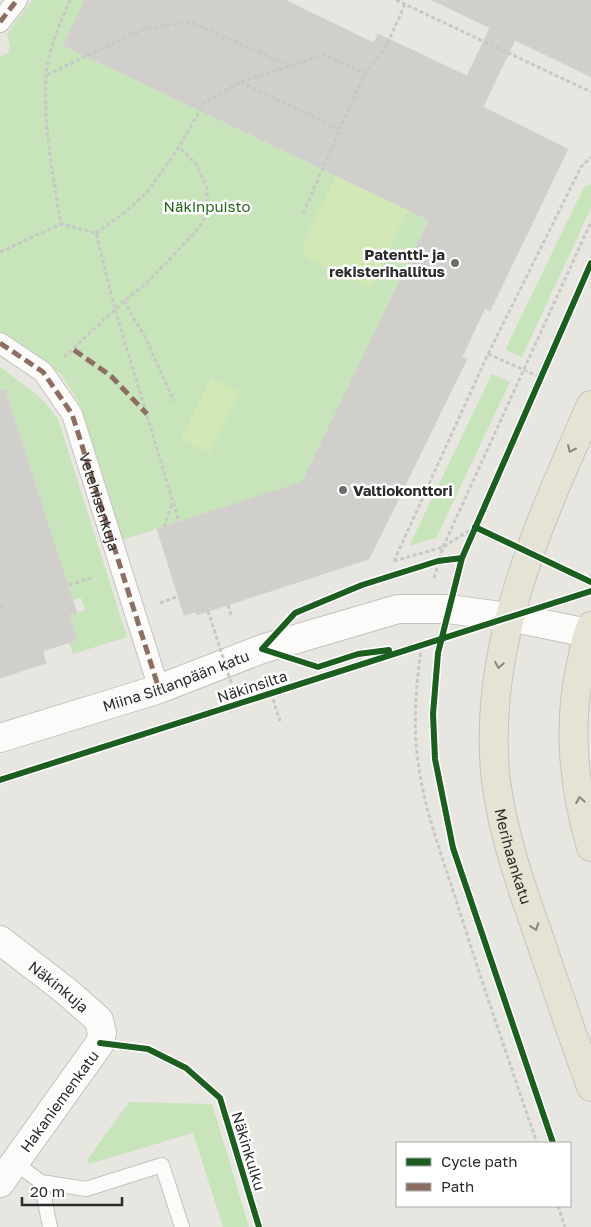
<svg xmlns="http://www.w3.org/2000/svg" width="591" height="1227" viewBox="0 0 591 1227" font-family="'Golos Text',sans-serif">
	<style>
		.grass { fill: #c8e4ba }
		.pitch { fill: #d2e8b7 }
		.building { fill: #d1cfcb; stroke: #d3d2cd }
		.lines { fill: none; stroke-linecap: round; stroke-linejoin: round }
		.service-casing { stroke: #c2c2c1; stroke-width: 16 }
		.pedestrian-casing { stroke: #c2c2c1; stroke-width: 22 }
		.minor-casing { stroke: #c2c2c1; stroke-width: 30 }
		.primary-casing { stroke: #c5c4c1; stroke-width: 30 }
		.path { stroke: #c8c8c7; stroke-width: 3; stroke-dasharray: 4 2.5; stroke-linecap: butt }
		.service { stroke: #fcfbfa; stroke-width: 14 }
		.pedestrian { stroke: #fcfbfa; stroke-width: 20 }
		.minor { stroke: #fcfbfa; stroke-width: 28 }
		.primary { stroke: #e5e3d4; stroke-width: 28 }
		.path-bridge { stroke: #c8c8c7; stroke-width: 3; stroke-dasharray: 4 2.5; stroke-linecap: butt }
		.quiet { stroke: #8d6e63; stroke-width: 5; stroke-dasharray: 10 5; stroke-linecap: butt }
		.cycleway-casing { stroke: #fff; stroke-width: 9 }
		.cycleway { stroke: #1b5e20; stroke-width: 6 }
		.oneway { stroke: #888780 }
		.poi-dot { fill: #6d6c6a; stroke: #fff; stroke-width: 2 }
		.labels { text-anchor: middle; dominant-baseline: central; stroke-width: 5; stroke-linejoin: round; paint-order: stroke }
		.park-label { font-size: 15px; fill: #26671c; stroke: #fff }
		.poi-label { font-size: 15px; font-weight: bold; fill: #2b2b2b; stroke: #fff; text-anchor: end }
		.street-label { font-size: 15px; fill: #2b2b2b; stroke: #fff }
	</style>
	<rect width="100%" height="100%" fill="#e8e6e0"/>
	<path class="grass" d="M32 0H285L385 49 473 128 302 482 122 540 78 401 61 374 0 331V57L8 53 10 46 7 34Z
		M591 185V208L522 357 505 350 584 187Z
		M0 367 42 399 58 419 127 637 73 654 69 643 76 640 69 616 85 610 81 598 73 600 21 438 0 422Z
		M492 374 510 382 436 538 409 546Z
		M129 1102 212 1104 249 1227H223L193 1133 89 1164 87 1160Z"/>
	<path class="pitch" d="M370 103 442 137 371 288 307 258 302 247Z
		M211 378 239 392 209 453 181 439Z"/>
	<path class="building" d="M85 0H285L374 43 378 34 467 76 490 28 432 0H591V77L515 40 483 107 568 149 490 311 485 308 462 357 467 359 369 559 197 615 196 612 184 615 157 529 302 482 429 220 63 45Z
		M5 390 77 613 69 615 77 640 43 651 46 663 0 678V391Z"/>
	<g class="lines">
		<g class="service-casing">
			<path id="service" d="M14 1162 41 1182 86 1189 162 1165 182 1227
				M41 1182 50 1227"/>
		</g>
		<g class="pedestrian-casing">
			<path id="pedestrian" d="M0 22 17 0
				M0 343 43 372 72 414 159 689"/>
		</g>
		<g class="minor-casing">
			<g id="minor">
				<path id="s1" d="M0 738 159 689 262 649 398 609H448L509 617 588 633"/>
				<path id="s2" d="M0 940 66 991 99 1020 102 1033 100 1043 0 1183"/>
			</g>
		</g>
		<g class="primary-casing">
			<g id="primary">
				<path id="s3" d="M591 405C539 523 481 648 496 781 503 835 521 886 539 937 556 987 573 1037 591 1087"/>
				<path d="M591 626C586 637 584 648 582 660 567 721 573 787 591 847"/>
			</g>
		</g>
		<path class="path" d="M70 0C60 24 48 49 46 76 43 125 53 176 61 224L96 233 115 309 179 522
			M396 0 591 92
			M47 75 125 37 149 28 190 22 290 66
			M241 82 340 130
			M303 213 365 73
			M96 233 127 211 148 191 179 147 204 103 240 82 323 55 365 73 385 49 405 4
			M0 252 61 224
			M124 301 146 339 174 401
			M488 354 540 377
			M64 357 124 301 147 283 196 231 207 215V188L196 164 179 147
			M164 527 172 504
			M394 561 488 354 581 167 591 157
			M394 561 443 547 475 527
			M434 578 443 547 591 222
			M69 585 94 577
			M160 603 179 596
			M228 605 232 618
			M0 606H3
			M422 640C417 681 412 720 418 761 424 810 443 859 458 906 483 986 510 1064 537 1143
			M271 693 280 721
			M558 1206 565 1227"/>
		<use href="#service" class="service"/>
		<use href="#pedestrian" class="pedestrian"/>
		<use href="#minor" class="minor"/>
		<use href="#primary" class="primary"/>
		<path class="path-bridge" d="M208 611 238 704"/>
		<g class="quiet">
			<path d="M0 22 17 0"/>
			<path id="s4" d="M0 343 43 372 72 414 159 689"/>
			<path d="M74 350 111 376 147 414"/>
		</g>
		<g class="cycleway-casing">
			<path id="cycleway" d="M475 527 591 582
				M389 650 358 654 318 667 262 649 295 613 362 585 438 561 462 558
				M0 780 591 591
				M100 1043 148 1049 186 1068 220 1098 259 1227
				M553 1143 453 848 435 759 433 714 438 653 462 558 591 263"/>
		</g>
		<use href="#cycleway" class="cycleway"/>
	</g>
	<defs><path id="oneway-chevron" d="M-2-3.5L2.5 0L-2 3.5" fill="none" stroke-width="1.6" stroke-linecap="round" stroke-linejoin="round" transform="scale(1.25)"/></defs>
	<g class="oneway">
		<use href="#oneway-chevron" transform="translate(571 449) rotate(114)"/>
		<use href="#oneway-chevron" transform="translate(499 665) rotate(100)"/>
		<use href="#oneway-chevron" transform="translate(580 800) rotate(-100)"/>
		<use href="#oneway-chevron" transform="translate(535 927) rotate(70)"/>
	</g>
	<g class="poi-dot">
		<circle cx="455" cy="263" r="5"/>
		<circle cx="343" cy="490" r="5"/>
	</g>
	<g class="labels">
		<g class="park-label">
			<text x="207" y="206">Näkinpuisto</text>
		</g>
		<g class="poi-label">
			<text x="445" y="254">Patentti- ja<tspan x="445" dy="17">rekisterihallitus</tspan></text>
			<text x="353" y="490" text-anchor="start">Valtiokonttori</text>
		</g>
		<g class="street-label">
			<text stroke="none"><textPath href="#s4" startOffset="195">Vetehisenkuja</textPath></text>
			<text stroke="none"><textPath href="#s1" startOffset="185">Miina Sillanpään katu</textPath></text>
			<text transform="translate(252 686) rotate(-18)">Näkinsilta</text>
			<text stroke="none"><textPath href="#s3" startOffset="470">Merihaankatu</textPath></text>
			<text stroke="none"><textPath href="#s2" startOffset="75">Näkinkuja</textPath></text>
			<text transform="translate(59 1101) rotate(-54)">Hakaniemenkatu</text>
			<text transform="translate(249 1151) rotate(73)">Näkinkulku</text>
		</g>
	</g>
	<rect x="396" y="1142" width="175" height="65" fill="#ffffff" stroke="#aaaaaa"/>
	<rect x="406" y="1158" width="25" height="8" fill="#1b5e20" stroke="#aaaaaa"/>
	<text x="441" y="1167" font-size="15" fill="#2b2b2b">Cycle path</text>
	<rect x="406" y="1183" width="25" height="8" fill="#8d6e63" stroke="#aaaaaa"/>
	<text x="441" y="1192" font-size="15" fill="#2b2b2b">Path</text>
	<path d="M22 1197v8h100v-8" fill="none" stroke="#2b2b2b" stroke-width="2.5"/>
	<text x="30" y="1197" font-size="15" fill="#2b2b2b" stroke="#ffffff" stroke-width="4" paint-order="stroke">20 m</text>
</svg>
